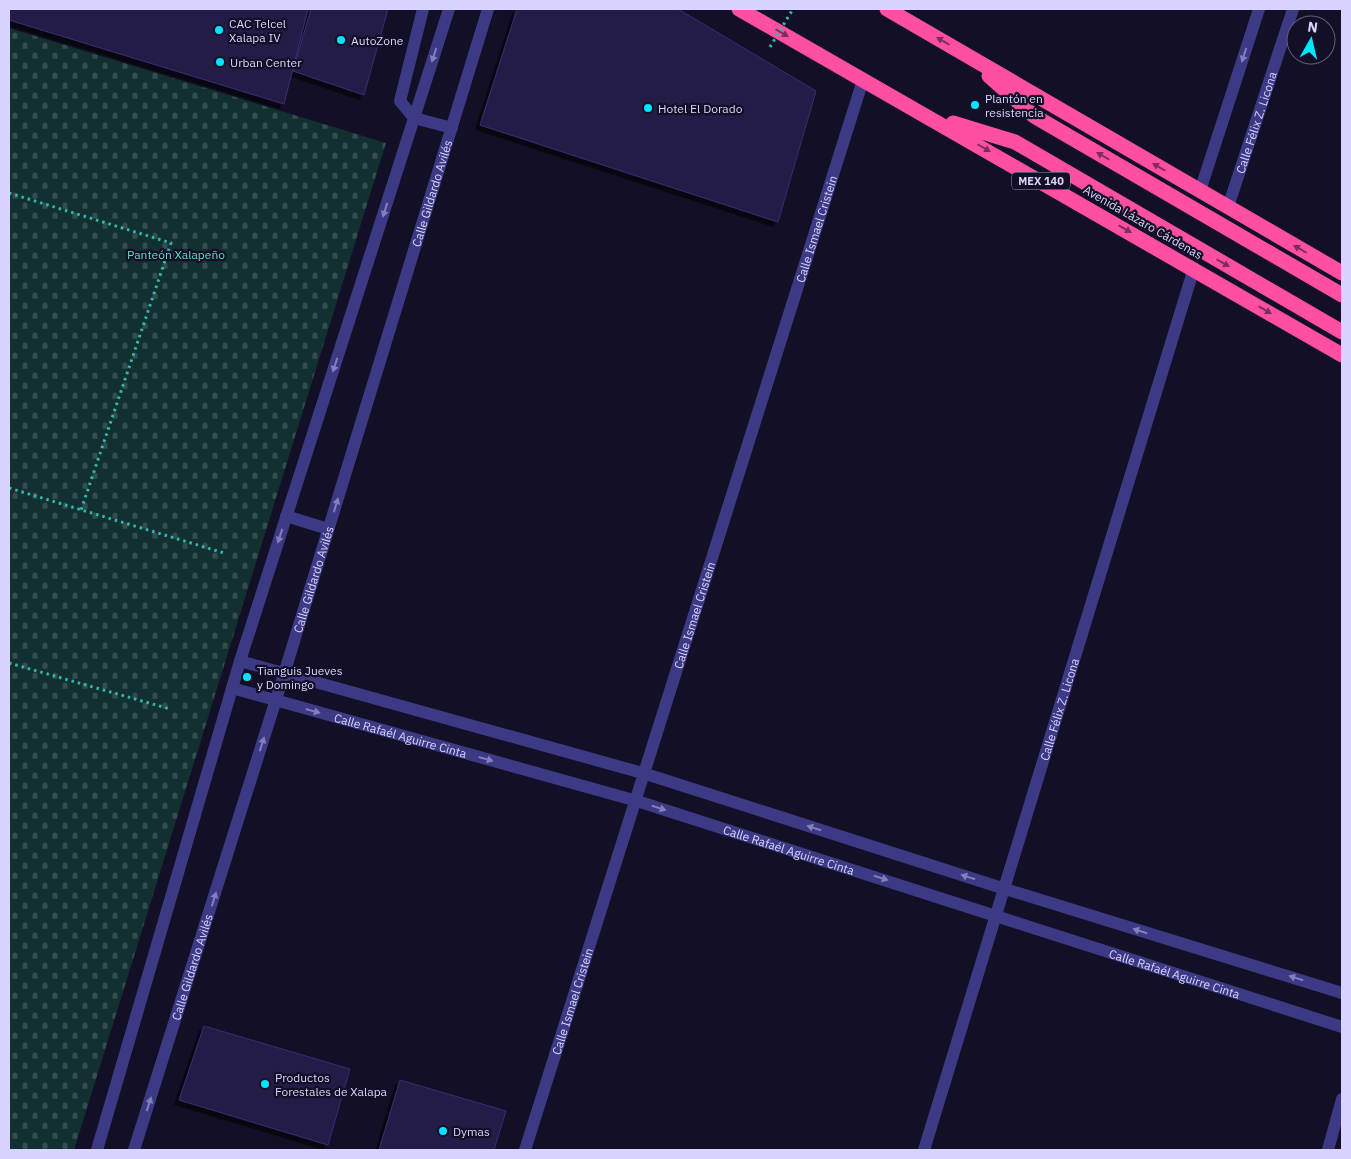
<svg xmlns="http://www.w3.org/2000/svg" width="1351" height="1159" viewBox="0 0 1351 1159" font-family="'IBM Plex Sans',sans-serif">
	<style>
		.cemetery { fill: url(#cemetery-stones) }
		.building { fill: #241b47; stroke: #3b2d73; filter: url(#shadow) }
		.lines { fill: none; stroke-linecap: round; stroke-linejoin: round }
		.path { stroke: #2fb8b0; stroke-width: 3; stroke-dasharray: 2.5 4; stroke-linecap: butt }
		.lane { stroke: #3d3a85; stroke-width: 12 }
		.street { stroke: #3d3a85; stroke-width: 12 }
		.highway { stroke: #ff4fa3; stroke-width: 15 }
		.path-bridge { stroke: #2fb8b0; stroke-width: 3; stroke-dasharray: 2.5 4; stroke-linecap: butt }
		.oneway { fill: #7d2c5e }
		.oneway2 { fill: #837fbc }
		.poi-dot { fill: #00e5ff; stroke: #130f26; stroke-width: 2 }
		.labels { text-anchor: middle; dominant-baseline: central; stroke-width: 4.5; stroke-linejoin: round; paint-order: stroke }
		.shield { fill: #130f26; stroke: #9e99be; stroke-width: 1 }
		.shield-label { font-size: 11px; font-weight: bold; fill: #d9d4ff }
		.poi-label { font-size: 12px; fill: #d9d4ff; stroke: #130f26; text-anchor: start }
		.street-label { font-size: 12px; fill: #d9d4ff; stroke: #130f26 }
		.park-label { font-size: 12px; fill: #5fe0c0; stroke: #130f26 }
	</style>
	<defs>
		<pattern id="cemetery-stones" width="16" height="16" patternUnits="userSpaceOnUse" patternTransform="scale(1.25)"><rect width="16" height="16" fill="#12302f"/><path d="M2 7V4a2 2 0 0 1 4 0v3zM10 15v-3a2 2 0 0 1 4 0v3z" fill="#344d4e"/></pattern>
		<filter id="shadow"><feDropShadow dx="-4.5" dy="4.5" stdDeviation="0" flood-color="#0009"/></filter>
	</defs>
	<rect width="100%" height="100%" fill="#130f26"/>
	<path class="cemetery" d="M9 28 386 143 74 1150H9Z"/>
	<path class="building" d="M9 9H308L284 104 9 20Z
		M311 9H388L364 95 293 71Z
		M517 9H678L816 91 778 222 480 125Z
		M204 1026 350 1069 328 1145 179 1100Z
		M400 1080 506 1111 494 1150H379Z"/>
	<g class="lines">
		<path class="path" d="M9 193 171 243 81 510
			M9 488 224 553
			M9 663 170 709"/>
		<path class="lane" d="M423 9 400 101 414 118 452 128"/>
		<g class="street">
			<path d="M1200 191 1259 9"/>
			<path id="s1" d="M1228 207 1293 9"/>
			<path d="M286 516 328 529"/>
			<path d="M240 661 646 774 1002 888 1342 993"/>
			<path id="s2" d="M232 688 637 801 1342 1027"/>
			<path d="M97 1150 240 661 449 9"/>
			<path id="s3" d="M134 1150 284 674 488 9"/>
			<path id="s4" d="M525 1150 863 80"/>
			<path id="s5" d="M924 1150 1194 268"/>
			<path d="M1328 1150 1342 1099"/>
		</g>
		<path class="highway" d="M739 9 1342 355
			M887 9 1342 273
			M989 76 1034 116 1342 295
			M953 123 1015 142 1342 332"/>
		<path class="path-bridge" d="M770 47 793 9"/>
	</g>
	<defs><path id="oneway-solid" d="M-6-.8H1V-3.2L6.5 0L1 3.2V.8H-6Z" transform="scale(1.25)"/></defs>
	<g class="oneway">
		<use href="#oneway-solid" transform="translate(782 33) rotate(30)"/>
		<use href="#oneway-solid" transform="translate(943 41) rotate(-150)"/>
		<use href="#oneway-solid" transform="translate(984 148) rotate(30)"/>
		<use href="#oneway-solid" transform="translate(1103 156) rotate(-150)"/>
		<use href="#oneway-solid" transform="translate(1159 167) rotate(-150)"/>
		<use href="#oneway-solid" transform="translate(1125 229) rotate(30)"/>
		<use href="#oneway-solid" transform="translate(1300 249) rotate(-150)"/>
		<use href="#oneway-solid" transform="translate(1223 263) rotate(30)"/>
		<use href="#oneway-solid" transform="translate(1265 310) rotate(30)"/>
	</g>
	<g class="oneway2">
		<use href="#oneway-solid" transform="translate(434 55) rotate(108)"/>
		<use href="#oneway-solid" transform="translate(1244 55) rotate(108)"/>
		<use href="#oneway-solid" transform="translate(385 210) rotate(108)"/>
		<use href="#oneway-solid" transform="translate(335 365) rotate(108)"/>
		<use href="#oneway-solid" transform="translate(336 505) rotate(-73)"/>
		<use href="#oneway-solid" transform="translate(280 536) rotate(108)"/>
		<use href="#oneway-solid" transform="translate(313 711) rotate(16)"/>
		<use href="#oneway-solid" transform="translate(262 744) rotate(-73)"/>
		<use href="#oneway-solid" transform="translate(486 759) rotate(16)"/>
		<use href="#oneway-solid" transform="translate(659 808) rotate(18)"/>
		<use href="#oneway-solid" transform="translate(814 828) rotate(-162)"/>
		<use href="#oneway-solid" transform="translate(968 877) rotate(-162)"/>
		<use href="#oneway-solid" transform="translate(881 878) rotate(18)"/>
		<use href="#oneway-solid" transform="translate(214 899) rotate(-73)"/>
		<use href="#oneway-solid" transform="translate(1140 931) rotate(-163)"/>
		<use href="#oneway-solid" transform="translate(1296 978) rotate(-163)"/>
		<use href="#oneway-solid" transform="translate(149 1104) rotate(-72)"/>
	</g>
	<g class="poi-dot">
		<circle cx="219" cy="30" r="5"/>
		<circle cx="341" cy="40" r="5"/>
		<circle cx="220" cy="62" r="5"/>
		<circle cx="975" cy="105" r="5"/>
		<circle cx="648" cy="108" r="5"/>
		<circle cx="247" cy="677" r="5"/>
		<circle cx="265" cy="1084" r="5"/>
		<circle cx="443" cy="1131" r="5"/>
	</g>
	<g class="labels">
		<rect class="shield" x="1012" y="172.5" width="58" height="17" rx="4"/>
		<g class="shield-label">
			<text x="1041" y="181">MEX 140</text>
		</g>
		<g class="poi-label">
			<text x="229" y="23">CAC Telcel<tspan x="229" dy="14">Xalapa IV</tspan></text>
			<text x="351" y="40">AutoZone</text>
			<text x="230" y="62">Urban Center</text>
			<text x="985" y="98">Plantón en<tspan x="985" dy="14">resistencia</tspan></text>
			<text x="658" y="108">Hotel El Dorado</text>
			<text x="257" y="670">Tianguis Jueves<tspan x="257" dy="14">y Domingo</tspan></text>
			<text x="275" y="1077">Productos<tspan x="275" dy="14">Forestales de Xalapa</tspan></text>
			<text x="453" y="1131">Dymas</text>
		</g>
		<g class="street-label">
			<text stroke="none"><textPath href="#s1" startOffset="89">Calle Félix Z. Licona</textPath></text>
			<text stroke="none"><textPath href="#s3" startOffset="1002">Calle Gildardo Avilés</textPath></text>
			<text transform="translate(1143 222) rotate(30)">Avenida Lázaro Cárdenas</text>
			<text stroke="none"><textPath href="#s4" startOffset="966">Calle Ismael Cristein</textPath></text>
			<text stroke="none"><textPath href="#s3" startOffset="598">Calle Gildardo Avilés</textPath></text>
			<text stroke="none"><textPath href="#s4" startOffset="561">Calle Ismael Cristein</textPath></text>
			<text stroke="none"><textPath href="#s5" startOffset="461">Calle Félix Z. Licona</textPath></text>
			<text stroke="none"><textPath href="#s2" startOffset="175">Calle Rafaél Aguirre Cinta</textPath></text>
			<text stroke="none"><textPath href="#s2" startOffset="580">Calle Rafaél Aguirre Cinta</textPath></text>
			<text stroke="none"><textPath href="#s3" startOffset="192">Calle Gildardo Avilés</textPath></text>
			<text stroke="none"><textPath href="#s2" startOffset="985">Calle Rafaél Aguirre Cinta</textPath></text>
			<text stroke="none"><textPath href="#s4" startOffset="156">Calle Ismael Cristein</textPath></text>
		</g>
		<g class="park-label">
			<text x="176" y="254">Panteón Xalapeño</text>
		</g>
	</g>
	<rect width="1351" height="1159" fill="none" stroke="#d9d4ff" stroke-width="20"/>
	<g transform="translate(1311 40) rotate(8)"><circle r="24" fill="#130f26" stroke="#625e7d"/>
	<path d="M0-4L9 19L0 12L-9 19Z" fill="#00e5ff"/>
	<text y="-8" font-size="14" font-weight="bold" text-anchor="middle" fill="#d9d4ff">N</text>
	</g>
</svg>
